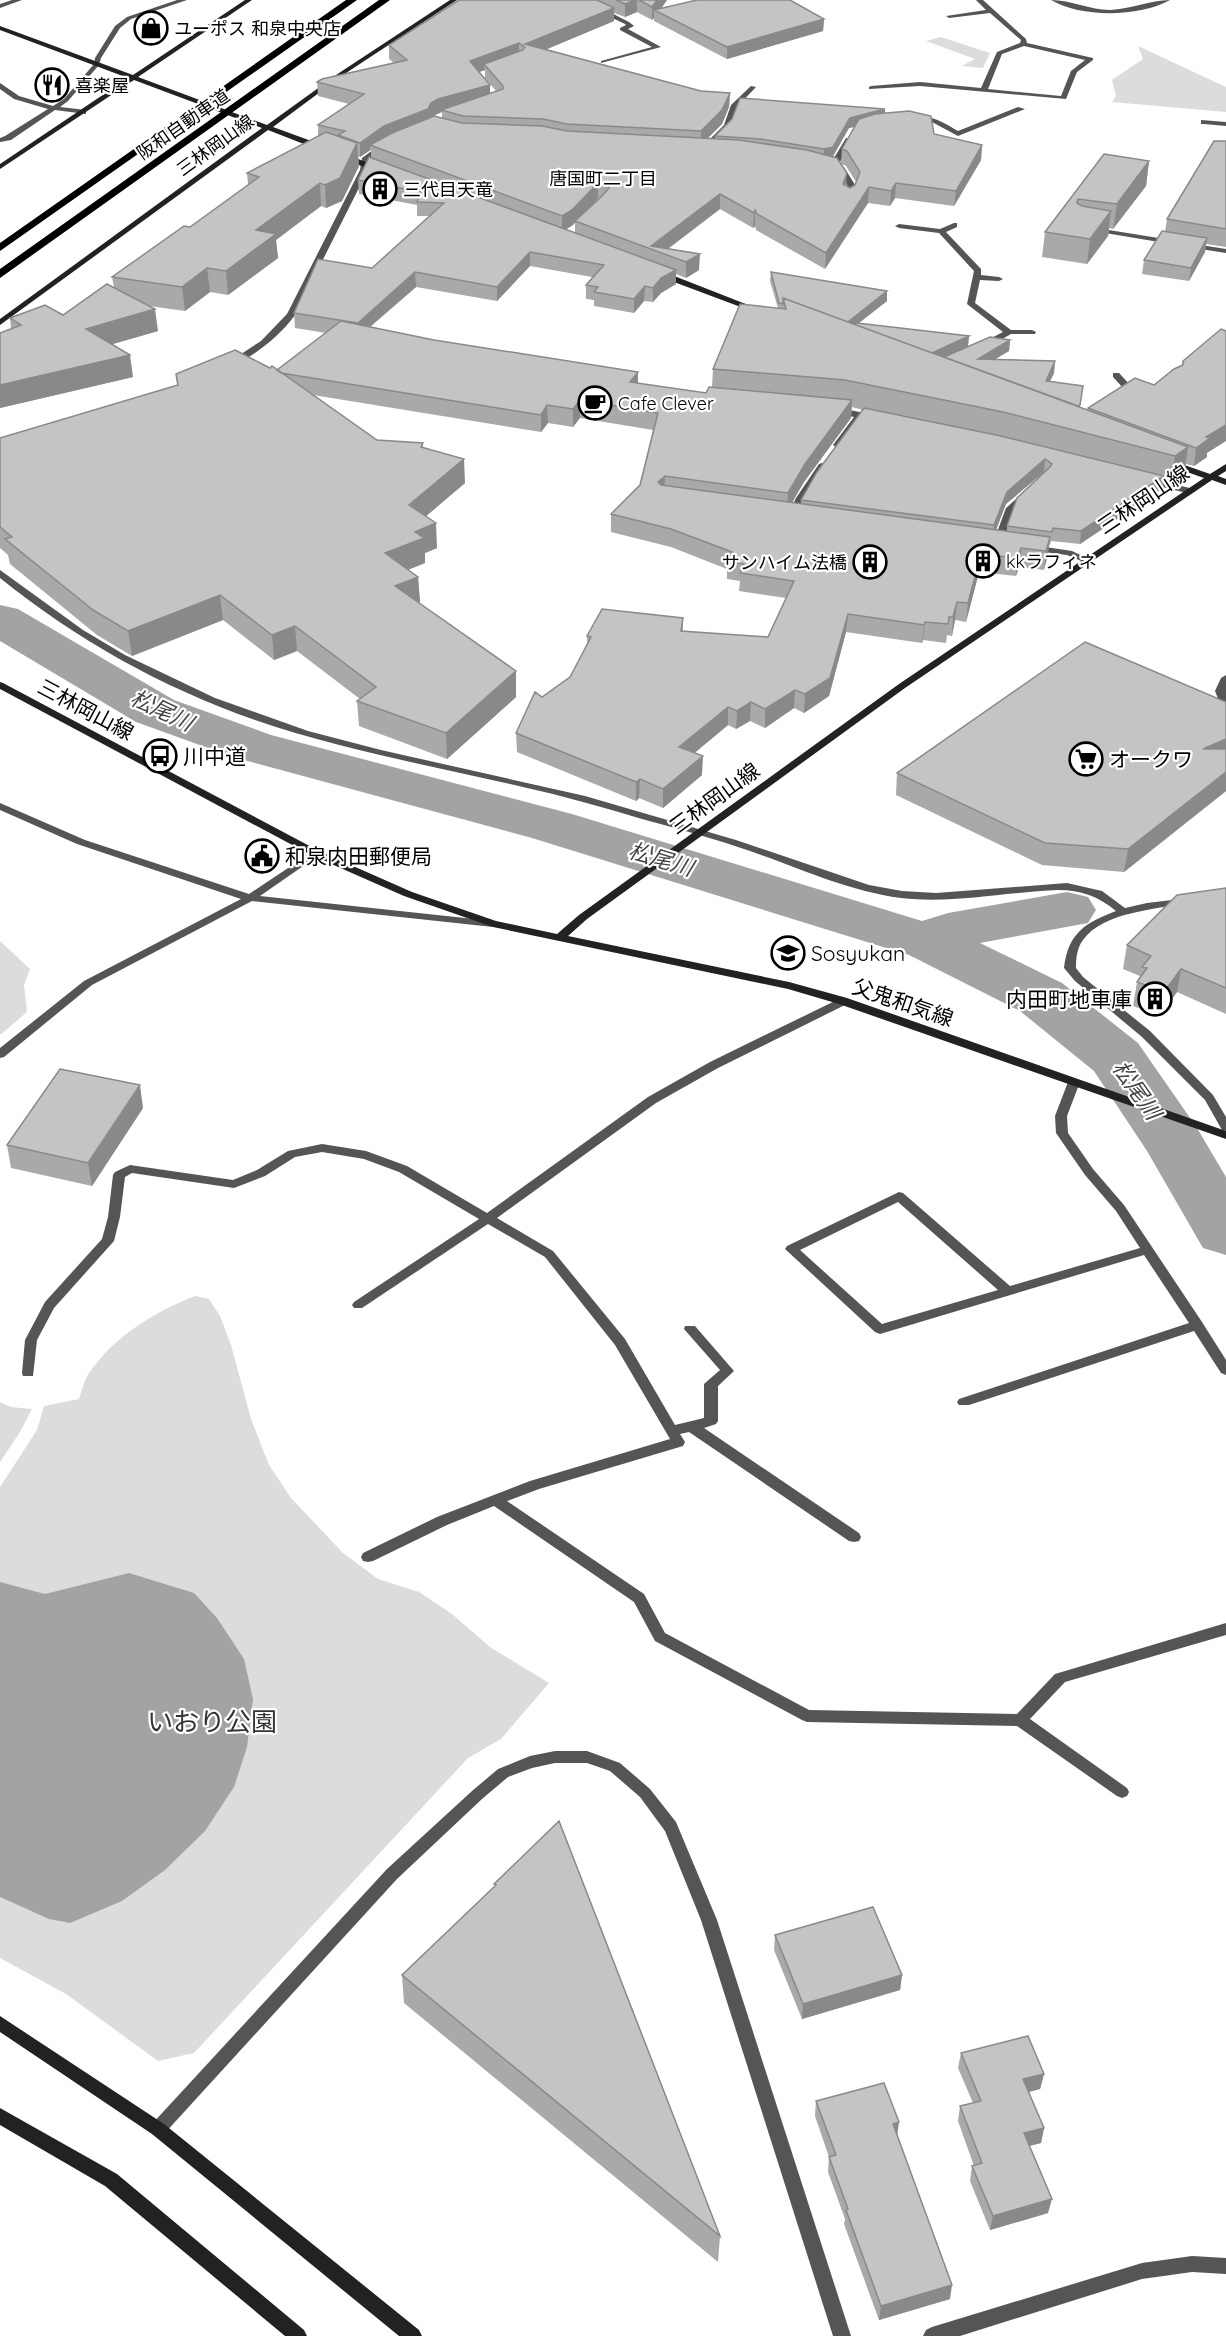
<svg xmlns="http://www.w3.org/2000/svg" width="1226" height="2336" viewBox="0 0 1226 2336" font-family="Quicksand,'Noto Sans JP',sans-serif">
	<style>
		.green { fill: #dcdcdc }
		.water { fill: #a3a3a3 }
		.lines { fill: none; stroke-linecap: round; stroke-linejoin: round }
		.river { fill: #a3a3a3; fill-rule: evenodd }
		.street { fill: #555; fill-rule: evenodd }
		.secondary { fill: #222; fill-rule: evenodd }
		.highway { fill: #000; fill-rule: evenodd }
		.wall { fill: #a9a9a9; fill-rule: evenodd }
		.shaded-wall { fill: #898989 }
		.building { fill: #c4c4c4; stroke: #898989; stroke-width: 1.5 }
		.labels { text-anchor: middle; dominant-baseline: central; stroke-width: 4.5; stroke-linejoin: round; paint-order: stroke }
		.far-poi-label { font-size: 18px; fill: #000; stroke: #fff; text-anchor: start }
		.far-street-label { font-size: 18px; fill: #000; stroke: #fff }
		.far-neighbourhood-label { font-size: 18px; fill: #000; stroke: #fff }
		.street-label { font-size: 21px; fill: #000; stroke: #fff }
		.poi-label { font-size: 21px; fill: #000; stroke: #fff; text-anchor: start }
		.water-label { font-size: 22px; font-style: italic; fill: #444; stroke: #fff }
		.near-park-label { font-size: 26px; fill: #333; stroke: #fff }
	</style>
	<rect width="100%" height="100%" fill="#fff"/>
	<path class="green" d="M941 37 990 53 983 68 962 66 975 59 926 41Z
		M1138 46 1226 87V112L1112 102 1116 96 1112 80 1143 59Z
		M0 941 30 969 24 985 27 1012 0 1035Z
		M195 1296 209 1299 220 1316 231 1345 251 1419 269 1465 291 1498 343 1553 378 1579 419 1592 452 1614 490 1647 549 1683 501 1739 468 1758 194 2053 158 2061 66 1994 0 1958V1487L37 1430 44 1406 79 1399C82 1391 84 1380 89 1373 115 1336 154 1312 195 1296Z
		M0 1402 11 1407 32 1409 20 1432 0 1462Z"/>
	<path class="water" d="M129 1573 194 1593 217 1618 244 1659 253 1699 247 1747 234 1787 205 1831 165 1870 122 1901 70 1923 49 1919 0 1897V1582L45 1594Z"/>
	<g class="lines">
		<path class="river" d="M0 605 18 609 174 700 271 735 572 814 922 921 948 913 1067 892 1088 897 1096 910 1088 923 980 943 1062 983 1138 1043 1197 1128 1226 1177V1255L1203 1248 1147 1151 1094 1071 1020 1011 909 955 532 838 233 757 136 722 0 641Z"/>
		<path class="street" d="M12 0H22L0 8V4Z
			M177 0H187L131 19 120 28 101 58 99 65 68 101 60 107 86 110V114L55 110 11 140 0 142V138L5 136 48 109 14 99 0 89V83L19 96 53 106 64 99 94 64 95 58 115 26 127 17Z
			M567 0C590 0 609 12 629 22L634 26 628 29 661 47 601 63V61L652 47 620 30V28L626 25 625 24 587 6Z
			M976 0H983L1026 39 1027 43 1093 58V60L1077 72 1066 99 920 86 869 89V87L871 86 920 82 981 88 997 52 1020 43 1021 40 990 13 949 18 946 16 986 10ZM1024 46 1085 60 1071 71 1061 96 988 89 1002 54Z
			M1051 0C1071 0 1090 10 1110 10 1131 9 1150 0 1170 0 1140 17 1081 18 1051 0Z
			M751 86 756 87 738 106 730 128 707 152H701V148L724 125 731 105Z
			M1018 107 1025 109 958 136 930 121 917 122 913 120C929 112 944 123 958 131Z
			M1201 120 1226 122V126L1204 124H1201Z
			M846 138 853 140 840 162 832 164 844 167 857 188 852 199 848 201 844 199 849 188 838 171 820 164 834 158Z
			M381 144 388 146 370 159 368 170 295 315C279 337 258 352 235 366H229V362L261 341 287 314 360 170 362 158Z
			M954 223H957V227L946 232 981 269V275L999 277 1003 279 999 281 980 280 975 303 1011 330H1032L1036 332 1035 334H1011L988 347H982V343L1003 332 967 304 974 271 939 233 899 228 895 226 899 224 940 229Z
			M1090 227 1171 240 1175 242 1171 244 1093 231 1089 229Z
			M1188 243 1226 249V253L1188 247Z
			M1113 373H1119L1132 387V391L1123 397H1117V393L1124 389 1113 377Z
			M835 407 874 415 878 418 874 421 862 418 840 447 837 448 833 445 854 417 832 412V408Z
			M822 463 826 466 804 498 794 518H788L787 516 796 498 819 464Z
			M1148 478 1194 489 1195 491 1191 494 1145 483 1144 481Z
			M1026 490 1030 493 1014 509 1003 543 1001 545H995L993 543 1006 508Z
			M1032 545 1072 551 1091 560 1086 563 1067 555 1029 550V546Z
			M0 570 83 630 125 655 215 698 308 731 381 750 585 796 736 840 869 885 902 891 936 893 1067 883 1102 891 1125 908 1147 903 1189 898 1190 900 1189 902C1157 910 1104 911 1083 940 1077 948 1076 958 1076 968L1083 977 1150 1031 1213 1095 1226 1117V1131L1222 1130 1205 1100 1142 1037 1075 981 1064 968C1068 933 1085 923 1116 911 1098 896 1081 890 1058 890 1006 892 953 904 901 898 848 891 800 868 750 851 715 839 679 829 642 819 603 807 563 796 523 787 433 766 342 750 255 720 161 687 77 640 0 578Z
			M1226 675V704L1219 701 1215 691 1221 678Z
			M0 803 85 840 249 894 315 850 319 851 320 853 319 855 260 896 493 921 498 924 493 927 252 901 92 985 4 1057 0 1058V1048L84 981 241 899 77 844 0 810Z
			M843 997 849 1001 847 1004 718 1068 656 1103 497 1218 553 1251 625 1339 675 1425 704 1418V1384L720 1370 684 1329 685 1326H695L734 1371 718 1386V1421L716 1424 704 1428 859 1533 861 1537 859 1541 854 1542 849 1541 689 1432 680 1434 685 1442 683 1446 539 1489 507 1501 644 1594 665 1633 809 1710 1017 1714 1055 1674 1226 1623V1635L1065 1682 1030 1719 1127 1788 1129 1792 1127 1796 1122 1798 1117 1796 1017 1726 807 1722 802 1720 655 1641 634 1602 494 1506 447 1525 373 1561 368 1562 363 1561 361 1557 363 1553 437 1517 530 1481 670 1439 615 1345 545 1257 488 1224 362 1308H354L352 1305 354 1302 479 1219 399 1172 364 1159 322 1152 295 1157 265 1176 234 1188 132 1173 125 1177 120 1217 114 1241 54 1308 37 1340 33 1376H23L22 1373 25 1340 45 1302 102 1239 108 1217 113 1175 115 1172 130 1165 233 1180 257 1170 288 1151 322 1144 366 1151 407 1166 487 1213 648 1097 710 1062Z
			M1074 1078 1080 1082 1067 1116 1068 1133 1093 1169 1124 1205 1202 1322 1226 1360V1375L1221 1373 1194 1331 969 1405H959L957 1402 959 1399 1189 1323 1144 1255 880 1334 875 1332 785 1249 787 1246 899 1192 903 1193 1010 1286 1140 1248 1116 1211 1085 1175 1056 1133 1055 1116 1068 1082ZM898 1202 998 1290 882 1324 800 1250Z
			M555 1751H587L620 1763 650 1789 676 1822 717 1920 851 2336H833L701 1920 665 1831 640 1797 610 1771 587 1763H555L532 1768 508 1777 482 1799 397 1879 164 2134 158 2137 152 2134 150 2129 152 2124 387 1869 472 1791 498 1769 530 1756Z
			M1192 2256 1226 2258V2274L1192 2272 1142 2279 960 2336H923L926 2330 932 2327 1142 2263Z"/>
		<path class="secondary" d="M245 0H252L138 77 267 125 339 73 450 0H457L343 75 273 127 325 146V150H319L268 130 0 325V319L262 128 134 80 0 169V164L128 78 0 30V26L133 75Z
			M340 154H346L385 170 378 172 340 158Z
			M658 272H664L761 310 754 312 658 276Z
			M1170 460 1210 474 1226 464V471L1218 476 1226 479V485L1212 480 905 688 587 919 568 936 789 982 847 998 1226 1131V1139L839 1004 788 989 493 927 404 896 311 855 0 689V682L3 683 319 851 412 892 496 921 557 934 579 915 899 684 1204 478 1167 465V461Z
			M0 2016 164 2124 419 2330 422 2336H399L152 2134 0 2032Z
			M0 2108 117 2174 304 2330 307 2336H285L105 2186 0 2125Z"/>
		<path class="highway" d="M346 0H357L0 251V243Z
			M379 0H390L0 278V269Z"/>
	</g>
	<path class="wall" d="M459 0H667L661 8 824 19 823 31 727 59 654 21V18L652 20 637 12 625 17 614 13V21L546 49 701 91 730 93 729 107 722 124 707 139H715V136L885 113 934 134 982 145 981 160 954 206 895 198 890 206 868 203 825 269 756 230 755 226 753 228 720 209 668 249 699 270 686 278 676 274V284L661 293 653 302 644 301 634 313 594 306V300L586 299V285L592 277 530 266 497 301 416 287 370 327 434 340 638 372V383L706 393 712 387 713 369 778 308 770 281 771 272 887 301 859 323 969 336 968 346 944 357 1010 340 1009 351 995 359 1055 361 1054 373 1050 381 1083 386 1080 407 1088 410V408L1154 385 1182 365 1183 361 1207 453V457L1194 466 1186 464 1184 473 1171 482 1163 480 1162 489 1080 544 1051 541 1050 545H1049L1044 570 1019 567 1016 576 979 572 966 622 955 620 952 636 947 635 946 643 923 640 922 643 846 632 829 696 804 713 794 708 765 728 750 721 736 729 728 725 694 753 702 775 663 808 639 798 636 801 517 752 516 733 542 697 570 677 587 645V636L683 618V631L768 637 786 598 739 591 740 581 727 579V569L671 547 611 532V514L640 485 653 430 580 418 573 427 548 423 541 432 313 395 377 440 423 443V448L465 483 426 516 437 548 425 553V563L408 570 418 577 420 602H418L516 697 447 759 359 726 357 701 360 699 297 651 274 660 223 620 132 656 97 635 10 564 8 555 0 548V438L177 385 176 374 270 368 277 370 326 333 295 328 294 313 372 268 430 216H417V205L359 194 358 180 371 157V150L360 157 358 156 359 166 342 201 326 208 321 206 276 240 278 258 228 295 210 292 185 311 149 306 158 331 112 344 133 377 0 408V333L11 329 10 318 63 315 114 287 112 277 190 227 248 185 247 173 318 136V125L349 104 318 96 317 82 394 63 389 59V45ZM485 70V78L496 91 490 93 479 72ZM442 112V118L432 117 439 113ZM855 127 842 149 841 163 833 157 849 128ZM842 164 846 166 856 182 855 185 850 188 847 186ZM575 222V233L566 229 573 225ZM852 407 863 410 801 500V504L792 503 804 482 851 418ZM1044 472 1045 473 1007 526V531L996 529 1006 504Z
		M1226 141V247L1206 244 1205 252 1189 281 1142 274 1144 260 1165 232 1167 219Z
		M1104 154 1149 161 1146 186 1113 229 1109 228 1108 236 1087 264 1042 257 1045 232Z
		M1226 702V791L1124 872 1042 865 896 795 897 773Z
		M1226 888V1014L1177 992 1160 1016 1133 1006 1137 982 1140 976 1123 969 1127 945Z
		M143 1108 92 1186 11 1168 7 1145Z
		M559 1821 720 2236 718 2262 404 2003 402 1975 495 1886 494 1884Z
		M775 1935 902 1975 900 1990 802 2019 774 1950Z
		M961 2053 1044 2074 1040 2089 1029 2092 1044 2128 1041 2143 1029 2146 1048 2213 990 2230 970 2181 972 2166H974L958 2121 960 2106 973 2103 958 2068Z
		M816 2101 897 2135 950 2299 879 2320 844 2224 845 2219 828 2172 829 2157 815 2116Z"/>
	<path class="shaded-wall" d="M635 0H637V12L625 17V4Z
		M657 0H667L659 12 654 10V18L652 20V7Z
		M614 8V21L526 58 525 44Z
		M824 19 823 31 727 59V47Z
		M519 43V57L484 64 485 70 470 75V61Z
		M490 85V99L441 110 442 112 370 145V150L360 157V143L384 126 438 99Z
		M730 93 729 107 722 124 701 145V131Z
		M885 109V120L849 128 832 157 824 160V149L850 118Z
		M357 143 359 166 342 201 326 208 325 185Z
		M982 145 981 160 954 206 956 191Z
		M1149 161 1146 186 1113 229 1117 204Z
		M847 173 846 188 843 184Z
		M320 183 321 206 276 240 278 258 228 295 226 271 256 230Z
		M598 183V198L573 225 562 232V216Z
		M896 183 895 198 890 206 891 191Z
		M869 187 868 203 825 269 826 253Z
		M720 194V209L662 253 651 246Z
		M755 210V226L753 228 754 213Z
		M1111 211 1108 236 1087 264 1090 239Z
		M1207 238 1205 252 1189 281 1191 268Z
		M530 252V266L497 301V287Z
		M700 254 699 270 686 278V262Z
		M207 268 210 292 185 311 182 287Z
		M676 270V284L661 293 653 302V288L661 278Z
		M415 272 416 287 358 337V323Z
		M645 286 644 301 634 313V299Z
		M887 291V301L851 329 848 322Z
		M155 309 158 331 89 351 86 329Z
		M969 336 968 346 924 366V356Z
		M1010 340 1009 351 977 370 978 359Z
		M130 355 133 377 0 408V385Z
		M1055 361 1054 373 1045 392 1046 381Z
		M638 372V389L630 382Z
		M580 400V418L573 427V409Z
		M852 400 851 418 804 482 787 511 788 493 805 464Z
		M547 405 548 423 541 432V415Z
		M1226 425V441L1207 453V457L1194 466 1196 448 1206 437Z
		M1188 447 1184 473 1171 482 1175 456Z
		M464 459 465 483 411 529 409 505Z
		M1045 459 1044 472 1006 504 993 538 994 525 1007 492Z
		M665 476 664 494 658 482Z
		M1164 476 1162 489 1080 544 1081 531Z
		M436 523 437 548 425 553V563L386 578 385 553 415 532Z
		M1050 537 1048 555 1044 570 1046 551Z
		M1021 548 1019 567 1016 576 1018 558Z
		M981 554 979 572 966 622 968 603Z
		M418 577 420 602 397 611 395 586Z
		M220 595 223 620 132 656 128 631Z
		M957 602 955 620 952 636 953 617Z
		M848 614 846 632 829 696 804 713 805 694Z
		M925 622 923 640 922 643 924 625Z
		M295 626 297 651 274 660 272 635Z
		M516 671V697L447 759 446 733Z
		M795 690 794 708 765 728V709Z
		M751 702 750 721 736 729 737 711Z
		M728 707V725L679 766V747Z
		M1226 739V759L1203 749Z
		M703 756 702 775 663 808V789Z
		M1226 772V791L1124 872 1128 849Z
		M640 779 639 798 636 801V782Z
		M1181 969 1177 992 1160 1016 1164 992Z
		M140 1085 143 1108 92 1186 88 1163Z
		M902 1975 900 1990 802 2019 803 2004Z
		M1044 2074 1040 2089 1020 2094 1023 2079Z
		M899 2122 897 2137 893 2124Z
		M1044 2128 1041 2143 1021 2148 1024 2133Z
		M1052 2199 1048 2213 990 2230 993 2216Z
		M952 2285 950 2299 879 2320 881 2306Z"/>
	<path class="building" d="M459 0H597L614 8 525 44 701 91 730 93 722 110 701 131 567 124 543 119 463 116 441 110 503 89V86L484 64 523 50 525 47 519 43 470 61 490 85 438 99 431 103 428 109 384 126 360 143 338 135 345 131 318 125 364 94 317 82 322 79 407 60 389 45Z
		M616 0H635L625 4Z
		M639 0H657L652 7Z
		M697 0H790L824 19 727 47 654 10Z
		M740 98 885 109 850 118 833 147 824 149 761 139 715 136 732 119Z
		M909 111 931 116 934 134 982 145 956 191 896 183 891 191 869 187 826 253 757 214 755 210 754 213 720 194 651 246 700 254 686 262 575 221 599 199 609 188 608 184 598 183 572 210 562 216 370 145 392 133 434 116 462 123 542 126 567 131 739 140 807 150 837 158 847 173 843 184 850 188 855 185 860 172 847 151 842 149 859 119 875 114Z
		M326 132 357 143 340 178 325 185 320 183 256 230 276 234 226 271 207 268 182 287 112 277 184 226 190 227 259 177 247 173Z
		M1214 141H1226V229L1167 219Z
		M1104 154 1149 161 1117 204 1078 199 1077 203 1082 206 1111 211 1090 239 1045 232Z
		M369 157 676 270 661 278 653 288 645 286 634 299 594 292 598 287 586 285 604 265 530 252 497 287 415 272 358 323 294 313 318 259 372 268 444 203 417 202 421 192 358 180Z
		M1162 231 1207 238 1191 268 1144 260Z
		M771 272 887 291 848 322 969 336 932 353 783 298V304L779 303Z
		M107 284 155 309 86 329 130 355 0 385V333L21 325 10 318 45 305 63 315Z
		M783 298 1188 447 1175 456 1003 412 845 380 713 369 740 304 786 309Z
		M341 321 434 340 638 372 630 382 706 393 709 387 852 400 805 464 788 493 665 476 658 482 661 485 1050 537 1046 551 1021 548 1018 558 981 554 968 603 957 602 953 617H949L948 624 925 622 924 625 848 614 830 678 805 694 795 690 765 709 751 702 737 711 728 707 679 747 703 756 663 789 640 779 636 782 516 733 535 692 542 697 570 677 591 637 587 636 602 609 683 618 681 631 768 637 794 581 740 573 744 564 727 561 732 552 671 529 611 514 640 485 658 413 580 400 573 409 547 405 541 415 281 373 277 370Z
		M1221 329 1226 331V425L1206 437 1210 438 1196 448 1088 408 1135 378 1154 385 1174 369 1183 365V361Z
		M990 337 1010 340 978 359 1055 361 1046 381 1083 386 1080 405 1078 406 944 357Z
		M235 350 270 368 272 366 377 440 423 443 421 447 464 459 409 505 436 523 415 532 424 538 385 553 418 577 395 586 516 671 446 733 357 701 376 687 295 626 272 635 220 595 128 631 93 610 5 539 12 537 0 527V438L178 385 176 374Z
		M864 408 1001 436 1164 476 1081 531 1053 528 1052 532 1007 526 1017 498 1050 467 1052 464 1045 459 1007 492 994 525 801 500 817 472Z
		M1085 642 1226 702V739L1203 749H1226V772L1128 849 1045 843 897 773Z
		M1226 888V988L1181 969 1164 992 1137 982 1147 968 1142 967 1151 956 1127 945 1177 895Z
		M60 1069 140 1085 88 1163 7 1145Z
		M559 1821 720 2236 402 1975 496 1885 494 1884Z
		M873 1907 902 1975 803 2004 775 1935Z
		M1028 2036 1044 2074 1023 2079 1044 2128 1024 2133 1052 2199 993 2216 972 2166 982 2163 960 2106 981 2101 961 2053Z
		M884 2083 899 2122 893 2124 952 2285 881 2306 846 2210 848 2209 829 2157 836 2155 816 2101Z"/>
	<defs>
		<g id="shop-ring" transform="scale(1.725)"><circle r="9.5" fill="#fff" stroke="#000" stroke-width="1.5"/><path d="M-5-2.5h2.3a2.7 3.5 0 0 1 5.4 0H5L5.5 6h-11ZM-1.5-2.5h3a1.5 2.3 0 0 0-3 0Z" fill="#000"/></g>
		<g id="restaurant-ring" transform="scale(1.725)"><circle r="9.5" fill="#fff" stroke="#000" stroke-width="1.5"/><path d="M-5-6h1v4h1v-4h1v4h1v-4h1v5L-1.5 .5V6h-2V.5L-5-1ZM5-6V6H3V1.5H1.5Q1.5-4 5-6Z" fill="#000"/></g>
		<g id="building-ring" transform="scale(1.725)"><circle r="9.5" fill="#fff" stroke="#000" stroke-width="1.5"/><path d="M-4-6H4V6H1V3H-1V6H-4ZM-2.5-4.3h1.7v1.8h-1.7ZM.8-4.3h1.7v1.8H.8ZM-2.5-1h1.7V.8h-1.7ZM.8-1h1.7V.8H.8Z" fill="#000"/></g>
		<g id="cafe-ring" transform="scale(1.725)"><circle r="9.5" fill="#fff" stroke="#000" stroke-width="1.5"/><path d="M-5.5-4.5H6V0H3Q3 3.5 0 3.5H-2.5Q-5.5 3.5-5.5 0ZM3-3.2v2h1.7v-2ZM-6 4.5H4V6H-6Z" fill="#000"/></g>
		<g id="bus-ring" transform="scale(1.725)"><circle r="9.5" fill="#fff" stroke="#000" stroke-width="1.5"/><path d="M-5-6H5V4H4V6H2V4H-2V6H-4V4H-5ZM-3.5-4V0h7V-4ZM-3.5 1.2v1.5H-2V1.2ZM2 1.2v1.5H3.5V1.2Z" fill="#000"/></g>
		<g id="supermarket-ring" transform="scale(1.725)"><circle r="9.5" fill="#fff" stroke="#000" stroke-width="1.5"/><path d="M-6-5.5h2.5l.6 2H6L4.5 2H-2.5L-4.4-4H-6ZM-1.5 3.2a1.3 1.3 0 1 0 .1 0ZM3 3.2a1.3 1.3 0 1 0 .1 0Z" fill="#000"/></g>
		<g id="civic-ring" transform="scale(1.725)"><circle r="9.5" fill="#fff" stroke="#000" stroke-width="1.5"/><path d="M-.6-6.5H3V-4.5H.6V-3L4-1V1h2V6H-6V1h2V-1L-.6-3ZM-1.2 2.5V6h2.4V2.5Z" fill="#000"/></g>
		<g id="school-ring" transform="scale(1.725)"><circle r="9.5" fill="#fff" stroke="#000" stroke-width="1.5"/><path d="M0-5L7-2L0 1L-7-2ZM-4 1L0 2.5L4 1V4Q0 6-4 4Z" fill="#000"/></g>
	</defs>
	<g fill-rule="evenodd">
		<use href="#shop-ring" x="151" y="28"/>
		<use href="#restaurant-ring" x="52" y="85"/>
		<use href="#building-ring" x="380" y="189"/>
		<use href="#cafe-ring" x="595" y="403"/>
		<use href="#building-ring" x="983" y="561"/>
		<use href="#building-ring" x="870" y="562"/>
		<use href="#bus-ring" x="160" y="756"/>
		<use href="#supermarket-ring" x="1086" y="759"/>
		<use href="#civic-ring" x="262" y="856"/>
		<use href="#school-ring" x="788" y="953"/>
		<use href="#building-ring" x="1155" y="999"/>
	</g>
	<g class="labels">
		<g class="far-poi-label">
			<text x="174" y="28">ユーポス 和泉中央店</text>
			<text x="75" y="85">喜楽屋</text>
			<text x="403" y="189">三代目天竜</text>
			<text x="618" y="403">Cafe Clever</text>
			<text x="1006" y="561">kkラフィネ</text>
			<text x="847" y="562" text-anchor="end">サンハイム法橋</text>
		</g>
		<g class="far-street-label">
			<text transform="translate(183 124) rotate(-35)">阪和自動車道</text>
			<text transform="translate(215 145) rotate(-36)">三林岡山線</text>
		</g>
		<g class="far-neighbourhood-label">
			<text x="603" y="178">唐国町二丁目</text>
		</g>
		<g class="street-label">
			<text transform="translate(1143 499) rotate(-34)">三林岡山線</text>
			<text transform="translate(86 709) rotate(28)">三林岡山線</text>
			<text transform="translate(714 798) rotate(-36)">三林岡山線</text>
			<text transform="translate(903 1002) rotate(19)">父鬼和気線</text>
		</g>
		<g class="poi-label">
			<text x="183" y="756">川中道</text>
			<text x="1109" y="759">オークワ</text>
			<text x="285" y="856">和泉内田郵便局</text>
			<text x="811" y="953">Sosyukan</text>
			<text x="1132" y="999" text-anchor="end">内田町地車庫</text>
		</g>
		<g class="water-label">
			<text transform="translate(162 710) rotate(25)">松尾川</text>
			<text transform="translate(661 859) rotate(17)">松尾川</text>
			<text transform="translate(1137 1090) rotate(55)">松尾川</text>
		</g>
		<g class="near-park-label">
			<text x="212" y="1721">いおり公園</text>
		</g>
	</g>
</svg>
